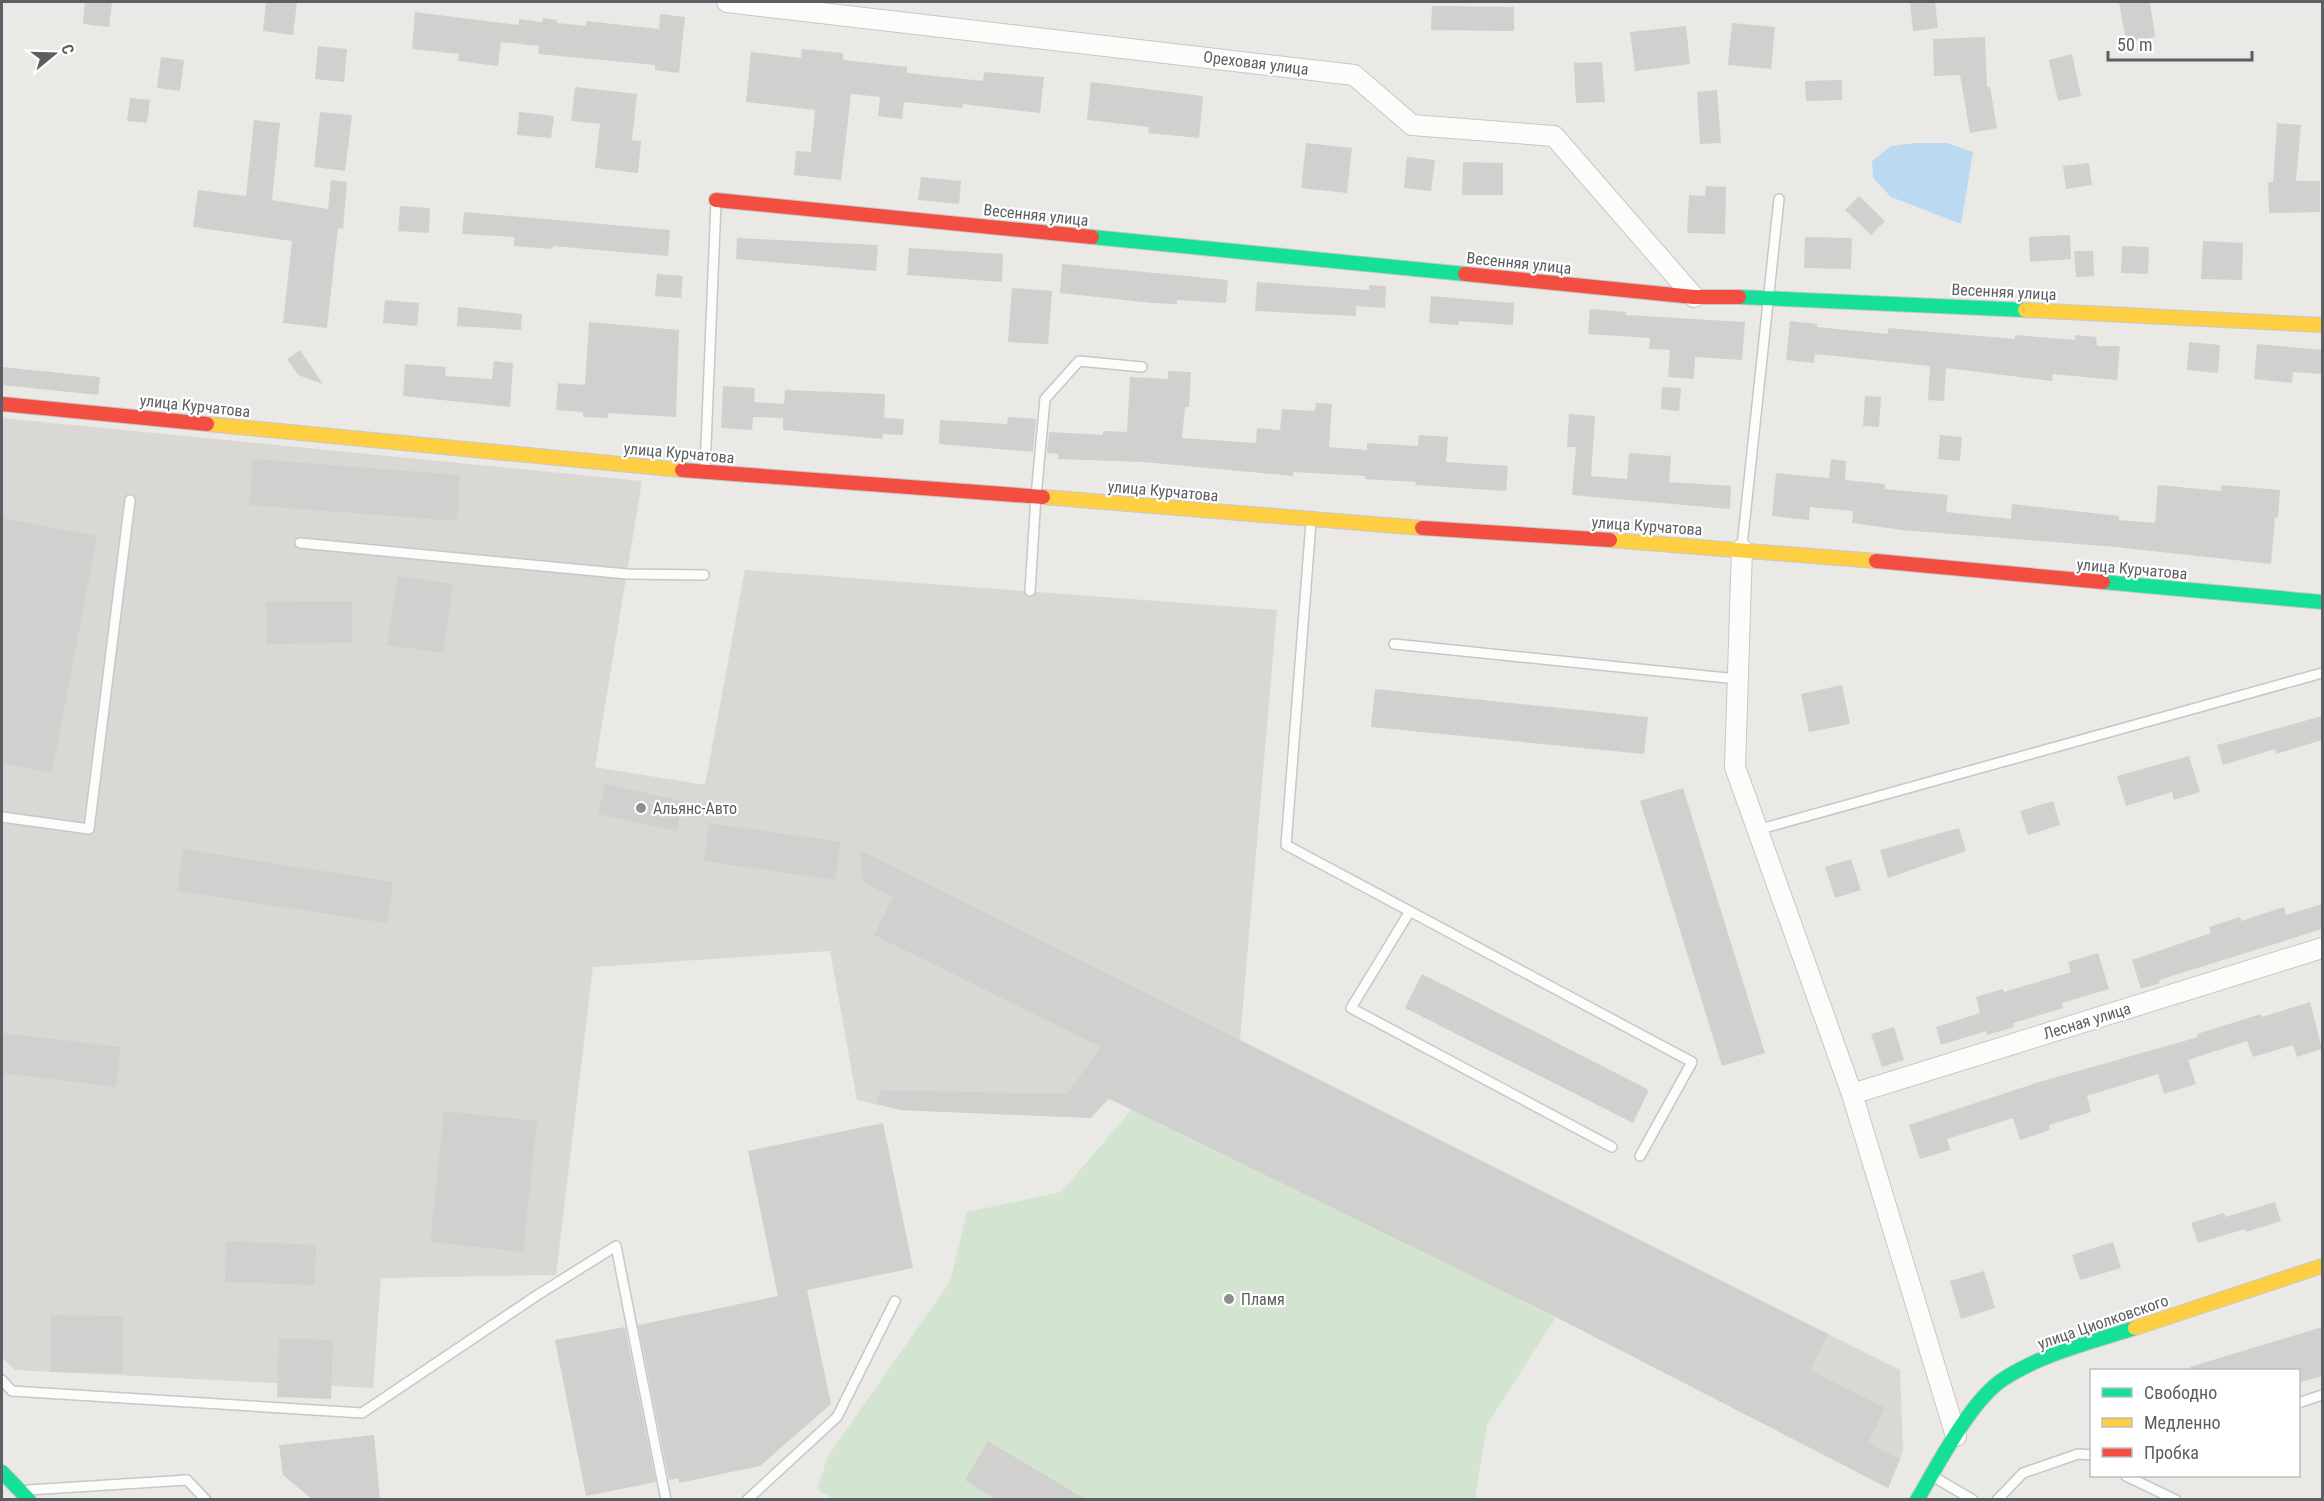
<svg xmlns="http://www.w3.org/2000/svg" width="2324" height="1501" viewBox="0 0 2324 1501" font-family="'Roboto Condensed',sans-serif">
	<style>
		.industrial { fill: #dad8d5 }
		.green { fill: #d3e5d1 }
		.water { fill: #bbdaf2 }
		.building { fill: #d1d0ce }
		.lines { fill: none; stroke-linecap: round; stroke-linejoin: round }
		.lane-casing { stroke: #c7c7c7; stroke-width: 12 }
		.street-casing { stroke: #c7c7c7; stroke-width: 22 }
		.fast-casing { stroke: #c7c7c6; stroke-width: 16 }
		.slow-casing { stroke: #c7c7c6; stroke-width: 16 }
		.jam-casing { stroke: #c7c7c6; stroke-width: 16 }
		.lane { stroke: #fcfcfb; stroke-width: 9 }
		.street { stroke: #fcfcfb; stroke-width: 20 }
		.fast { stroke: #16e098; stroke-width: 14 }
		.slow { stroke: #ffcf43; stroke-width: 14 }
		.jam { stroke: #f24e42; stroke-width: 14 }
		.poi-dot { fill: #8d8f90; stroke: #fff; stroke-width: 2 }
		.labels { text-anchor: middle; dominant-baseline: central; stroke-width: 4.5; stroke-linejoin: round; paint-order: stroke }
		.street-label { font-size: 16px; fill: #5b5e62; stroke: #fff }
		.poi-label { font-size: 16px; fill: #5b5e62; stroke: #fff; text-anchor: start }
	</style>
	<rect width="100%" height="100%" fill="#eae9e5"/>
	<path class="industrial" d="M2 418 642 481 595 767 705 785 745 570 1277 610 1240 1040 1900 1370 1903 1452 1888 1488 1556 1317 1109 1099 1091 1118 901 1110 857 1100 830 951 593 967 556 1275 381 1278 373 1388 15 1370 2 1358Z"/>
	<path class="green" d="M1133 1108 1556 1317 1487 1425 1475 1499 835 1500 817 1489 828 1456 950 1282 967 1212 1061 1192Z"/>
	<path class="water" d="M1915 143H1947L1973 152 1961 224 1891 197 1873 178 1872 161 1891 146Z"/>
	<path class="building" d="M85 2H112L109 27 83 24Z
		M266 2H297L293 35 263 31Z
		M1910 2H1935L1938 28 1913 31Z
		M2119 2H2150L2155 37 2126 42Z
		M1432 6 1514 7V31L1431 30Z
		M415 12 519 25V19L542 22 543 18 557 20V23L586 26V21L659 29 660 14 685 17 679 73 655 70V65L538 54 539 46 501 42 498 66 458 61 459 54 412 49Z
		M1732 23 1775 27 1771 69 1728 65Z
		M1686 26 1690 64 1635 71 1630 32Z
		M1985 37 1987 87H1990L1997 128 1970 133 1960 75 1934 76 1933 39Z
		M318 46 347 49 344 82 315 79Z
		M802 49 843 53V60L907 67V73L983 81 984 72 1044 77 1040 113 963 104V108L904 102 902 119 878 116 880 97 851 94 841 180 794 175 796 151 811 152 815 110 746 102 751 52 801 58Z
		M2072 54 2081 96 2058 101 2049 60Z
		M161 57 184 60 180 91 157 88Z
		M1602 62 1605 102 1576 103 1574 63Z
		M1842 80V100L1806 101 1805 81Z
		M1091 82 1203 96 1199 138 1148 133 1149 127 1087 120Z
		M575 87 637 94 632 140 641 141 638 173 595 168 600 124 571 121Z
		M1717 90 1721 143 1700 144 1697 92Z
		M130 98 150 100 147 123 127 121Z
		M320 112 352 115 345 171 314 167Z
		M519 112 554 116 551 138 517 135Z
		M254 120 280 123 272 200 328 209 331 180 347 182 343 229 338 228 327 328 283 323 292 241 193 227 198 190 246 196Z
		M2277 123 2301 125 2296 181H2320V212L2269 213 2268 182H2273Z
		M1306 143 1352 148 1347 193 1301 188Z
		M1407 157 1435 160 1431 191 1404 188Z
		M1463 162 1503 163V195H1462Z
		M2089 163 2092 185 2066 189 2063 166Z
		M921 177 961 181 959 204 918 200Z
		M1706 186 1726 187 1725 234 1687 233 1689 195 1705 196Z
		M1859 196 1885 221 1871 235 1845 210Z
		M400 206 430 208 429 233 398 231Z
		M464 212 670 230 668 256 553 246V249L514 246V237L462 234Z
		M2070 235 2071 259 2030 262 2029 237Z
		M1805 237 1852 238 1851 269 1804 268Z
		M737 238 878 245 876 271 736 259Z
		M2203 241 2243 243 2242 280 2201 279Z
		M2122 246 2149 247 2148 274 2121 273Z
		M909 248 1003 254 1002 282 907 275Z
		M2074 251H2093L2094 276 2076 277Z
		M1062 264 1228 280 1226 303 1177 300V304L1153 303 1060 293Z
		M657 274 683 276 681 298 655 296Z
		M1257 282 1369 290V285L1386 286 1385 308 1356 306V316L1255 311Z
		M1012 288 1052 291 1048 344 1008 342Z
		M1431 296 1514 303 1513 325 1459 321V325L1429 323Z
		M385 300 419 303 417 326 383 323Z
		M458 307 522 314 521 330 457 326Z
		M1590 309 1626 312V315L1745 322 1742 360 1695 357 1694 379 1668 377 1670 350 1649 349 1650 338 1588 334Z
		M1790 321 1818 324 1817 327 1888 334V328L2015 339V335L2075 340V335L2096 337 2097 346H2120L2117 380 2053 374 2052 381 1946 368 1944 401 1928 400 1930 366 1815 354 1814 363 1786 360Z
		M589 322 679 330 676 417 608 413V418L583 417V412L556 410 558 383 585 385Z
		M2189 342 2220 345 2218 373 2187 370Z
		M2257 344 2322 350V374L2293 372 2292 383 2254 379Z
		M300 350 323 384 298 375 287 359Z
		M494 361 513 363 510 407 403 396 405 364 446 367 445 376 492 379Z
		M2 367 100 377 98 395 2 385Z
		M1168 371 1191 372 1189 407H1185L1182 438 1256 443 1257 428 1280 430 1282 409 1315 411 1316 403 1332 404 1329 447 1367 450V443L1418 446 1419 435 1448 437 1446 462 1508 466 1506 491 1415 485 1416 482 1365 479V476L1293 472V476L1143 462 1058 459V454L1047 453 1049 432 1103 435V431L1127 432 1130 377 1168 379Z
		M723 386 755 388 754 402 784 404 785 390 885 394 884 418 904 419 903 435 883 434 882 439 783 430V418L753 417 752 430 721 428Z
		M1662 387 1681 388 1679 411 1661 409Z
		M1865 396 1881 397 1879 427 1863 426Z
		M1569 414 1595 416 1591 476 1627 479 1629 453 1671 456 1669 482 1731 486 1730 509 1572 495 1576 447H1567Z
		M1008 417 1036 419 1033 452 939 444 940 420 1007 424Z
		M1940 435 1962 437 1960 461 1938 459Z
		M253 459 460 475 457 521 249 505Z
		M1831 459 1846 461 1845 480 1885 484V489L1948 495 1946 512 2011 519 2012 504 2119 516V520L2155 523 2158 485 2221 491V485L2280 490 2278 518 2275 517 2271 564 2116 547 1902 530 1852 523 1853 511 1810 507 1809 520 1772 516 1776 473 1829 478Z
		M2 518 97 536 52 773 2 763Z
		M398 576 453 584 443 653 387 645Z
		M352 601V643L266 644V602Z
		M1842 685 1850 724 1809 732 1801 694Z
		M1375 689 1648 717 1644 754 1371 727Z
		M2322 716V740L2276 754 2275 749 2223 765 2217 745Z
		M2189 756 2200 792 2174 800 2172 792 2126 806 2117 776Z
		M605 784 683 801 677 831 598 814Z
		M1683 788 1765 1053 1722 1066 1640 801Z
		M2053 801 2060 825 2028 835 2020 811Z
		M709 823 841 842 835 880 704 861Z
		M1959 828 1966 851 1888 878 1880 850Z
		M183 849 393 882 387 923 177 891Z
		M860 850 1828 1334 1810 1370 1885 1408 1868 1443 1900 1459 1888 1488 1556 1317 1108 1098 1091 1118 901 1110 877 1104 880 1090 1067 1094 1101 1047 874 935 893 897 863 882Z
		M1851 859 1861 890 1835 898 1825 867Z
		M2322 904V929L2159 980 2160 983 2141 989 2132 960 2211 933 2209 927 2240 917 2241 921 2284 907 2286 915Z
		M2098 953 2109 989 2062 1003 2063 1008 2013 1023 2014 1027 1987 1035 1986 1031 1941 1045 1936 1027 1980 1013 1976 997 2003 989 2004 992 2071 972 2068 962Z
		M1422 974 1649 1090 1633 1123 1405 1008Z
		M2310 1002 2322 1049 2297 1057 2293 1045 2253 1057 2247 1041 2188 1060 2196 1084 2164 1094 2158 1074 2087 1096 2091 1112 2049 1125 2050 1130 2020 1140 2013 1118 1947 1139 1950 1150 1920 1159 1909 1125 2036 1083 2198 1037 2197 1034 2261 1014 2262 1017Z
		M1894 1027 1904 1060 1882 1067 1871 1034Z
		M2 1033 121 1047 116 1087 2 1073Z
		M444 1111 537 1121 523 1252 430 1242Z
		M883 1123 913 1268 807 1290 831 1404 760 1466 679 1483 678 1478 669 1480 638 1325 778 1296 748 1151Z
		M2275 1202 2281 1221 2246 1232 2245 1229 2198 1243 2191 1223 2224 1213 2225 1217Z
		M226 1241 316 1245 315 1285 225 1282Z
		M2113 1242 2121 1268 2080 1280 2072 1255Z
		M1984 1271 1995 1308 1961 1319 1950 1281Z
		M50 1315 123 1316V1373L50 1372Z
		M625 1327 656 1482 586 1496 555 1340Z
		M2322 1327V1376L2298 1383V1371H2191L2190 1367Z
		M279 1338 333 1340 331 1399 277 1397Z
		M374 1435 380 1500H313L283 1475 279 1445Z
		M988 1441 1087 1500H997L965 1480Z"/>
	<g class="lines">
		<g class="lane-casing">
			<path id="lane" d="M705 470 716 202
				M1311 522 1286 845 1692 1062 1640 1156
				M300 543 627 574 704 575
				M1742 546 1779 199
				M1030 591 1036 496 1045 399 1079 361 1142 367
				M1394 644 1737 679
				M2 817 89 829 130 500
				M1757 830 2322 673
				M1410 911 1351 1008 1612 1147
				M2 1380 12 1391 362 1413 536 1296 616 1246 666 1500
				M2298 1403 2322 1395
				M2126 1476 2176 1500
				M1934 1477 1973 1500
				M28 1490 187 1480 206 1500
				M747 1500 837 1417 895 1301
				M1997 1500 2023 1473 2078 1454 2092 1455"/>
		</g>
		<g class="street-casing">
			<path id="street" d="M727 2 1354 75 1412 125 1554 136 1694 297
				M1742 549 1735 767 1852 1094 1956 1436
				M1852 1094 2322 948"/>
		</g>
		<g class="fast-casing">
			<path id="fast" d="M1092 237 1465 274
				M1739 297 2025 310
				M2103 582 2322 602
				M2 1472 29 1500
				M1917 1500C1938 1465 1969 1403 2002 1380 2041 1354 2091 1342 2135 1328"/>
		</g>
		<g class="slow-casing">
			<path id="slow" d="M2025 310 2322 325
				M207 424 682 470
				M1043 497 1422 528
				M1610 540 1876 561
				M2135 1328 2322 1266"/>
		</g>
		<g class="jam-casing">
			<path id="jam" d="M716 200 1092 237
				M1465 274 1694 297H1739
				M2 404 207 424
				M682 470 1043 497
				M1422 528 1610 540
				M1876 561 2103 582"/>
		</g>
		<use href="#lane" class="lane"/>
		<use href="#street" class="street"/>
		<use href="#fast" class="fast"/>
		<use href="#slow" class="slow"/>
		<use href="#jam" class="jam"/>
	</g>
	<g class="poi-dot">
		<circle cx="641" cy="808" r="6"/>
		<circle cx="1229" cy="1299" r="6"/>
	</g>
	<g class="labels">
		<g class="street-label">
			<text transform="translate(1256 63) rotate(7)">Ореховая улица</text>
			<text transform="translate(1036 215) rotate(6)">Весенняя улица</text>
			<text transform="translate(1519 263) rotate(6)">Весенняя улица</text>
			<text transform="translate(2004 292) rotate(3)">Весенняя улица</text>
			<text transform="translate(195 406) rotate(6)">улица Курчатова</text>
			<text transform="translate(679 453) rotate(5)">улица Курчатова</text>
			<text transform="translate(1163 491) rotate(5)">улица Курчатова</text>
			<text transform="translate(1647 526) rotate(4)">улица Курчатова</text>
			<text transform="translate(2132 569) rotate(5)">улица Курчатова</text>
			<text transform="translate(2087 1021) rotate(-17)">Лесная улица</text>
			<text transform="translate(2103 1322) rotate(-19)">улица Циолковского</text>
		</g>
		<g class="poi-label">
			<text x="653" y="808">Альянс-Авто</text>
			<text x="1241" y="1299">Пламя</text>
		</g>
	</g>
	<rect width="2324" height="1501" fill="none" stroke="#5b5e62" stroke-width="6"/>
	<rect x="2090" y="1369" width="210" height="108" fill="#ffffff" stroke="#bdbfc0" stroke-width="1.5"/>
	<rect x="2102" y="1388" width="30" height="9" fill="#16e098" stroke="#bdbfc0" stroke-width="1.5"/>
	<text x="2144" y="1399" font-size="18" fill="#5b5e62">Свободно</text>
	<rect x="2102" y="1418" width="30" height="9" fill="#ffcf43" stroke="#bdbfc0" stroke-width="1.5"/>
	<text x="2144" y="1429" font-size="18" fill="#5b5e62">Медленно</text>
	<rect x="2102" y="1448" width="30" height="9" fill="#f24e42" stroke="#bdbfc0" stroke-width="1.5"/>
	<text x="2144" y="1459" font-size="18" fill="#5b5e62">Пробка</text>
	<g transform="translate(54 54) rotate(71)" stroke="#ffffff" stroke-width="4.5" paint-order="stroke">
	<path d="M0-4.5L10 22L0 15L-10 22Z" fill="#5b5e62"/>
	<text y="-9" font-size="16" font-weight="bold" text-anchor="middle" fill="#5b5e62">С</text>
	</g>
	<path d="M2108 51v9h144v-9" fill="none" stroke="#5b5e62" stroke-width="3"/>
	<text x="2117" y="51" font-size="18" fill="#5b5e62" stroke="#ffffff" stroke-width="4.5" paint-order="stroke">50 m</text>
</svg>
